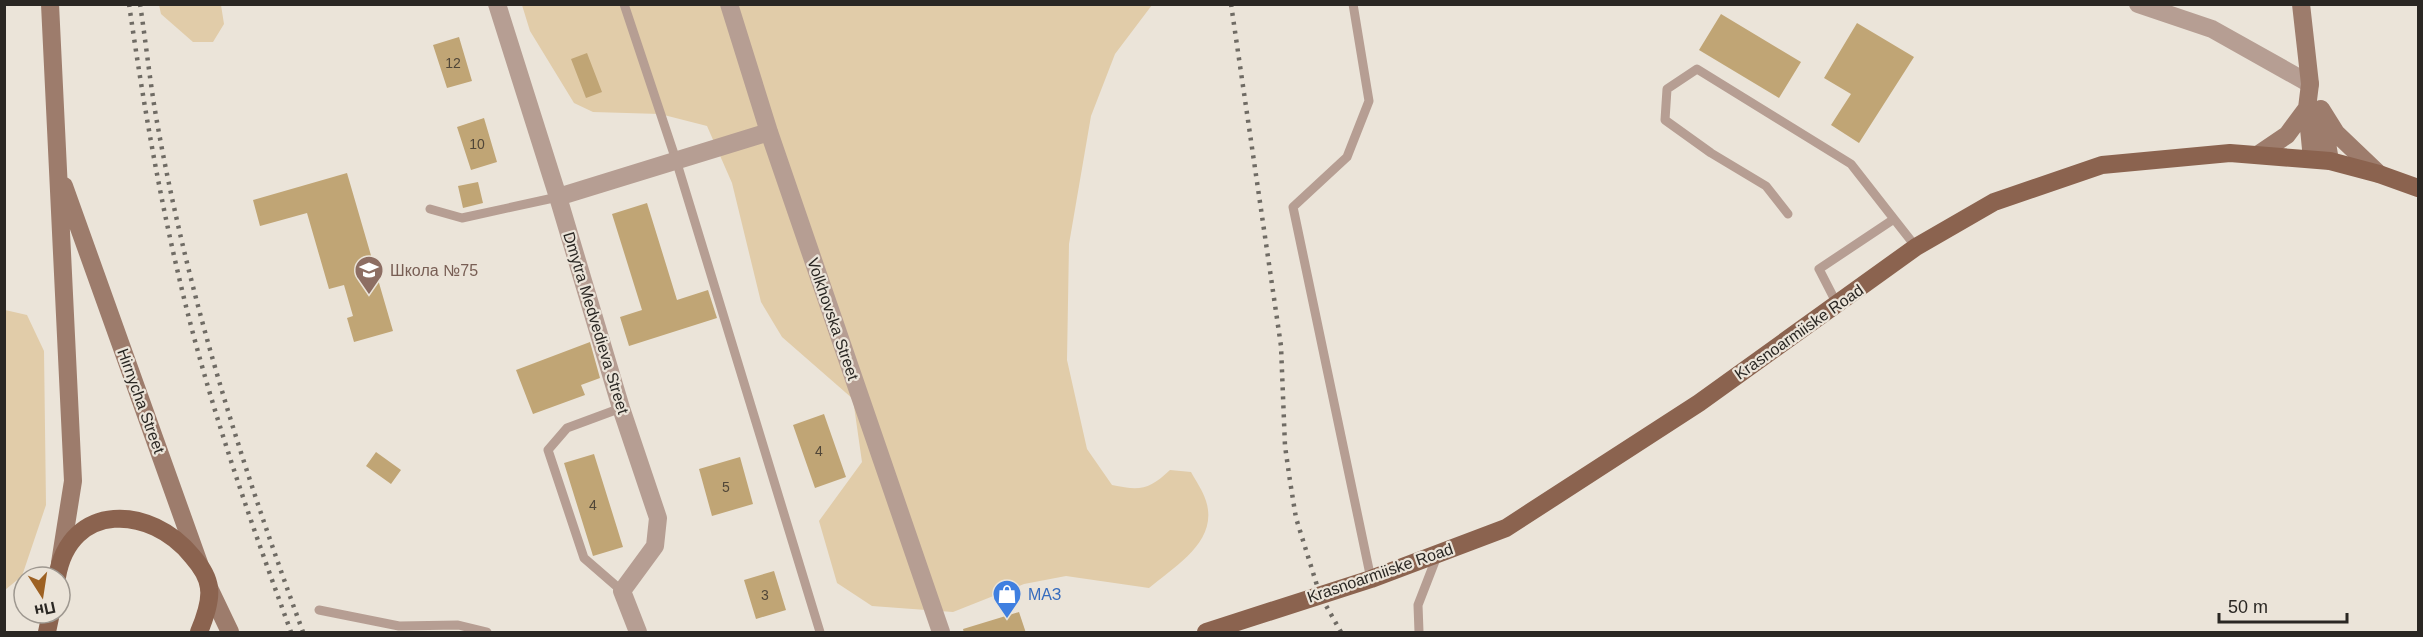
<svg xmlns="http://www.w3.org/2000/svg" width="2423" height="637" viewBox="0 0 2423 637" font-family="Helvetica,sans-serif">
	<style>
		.green { fill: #e1cca9 }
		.building { fill: #c0a575 }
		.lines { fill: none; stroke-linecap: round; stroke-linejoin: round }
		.lane { stroke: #b69e93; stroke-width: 9 }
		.street { stroke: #b69e93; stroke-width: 18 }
		.secondary { stroke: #9d7c6c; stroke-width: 18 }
		.primary { stroke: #8b634f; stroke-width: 18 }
		.rail { stroke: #6f6b64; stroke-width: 4.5; stroke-dasharray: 3 6; stroke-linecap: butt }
		.labels { text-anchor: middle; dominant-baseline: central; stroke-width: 4.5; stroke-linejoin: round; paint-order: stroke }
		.number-label { font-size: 14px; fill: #504638 }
		.education-label { font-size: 16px; fill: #785e54; stroke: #ebe4d9; text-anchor: start }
		.street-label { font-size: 16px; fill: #2a2723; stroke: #ebe4d9 }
		.shop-label { font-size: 16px; fill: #366cbe; stroke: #ebe4d9; text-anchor: start }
	</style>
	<rect width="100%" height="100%" fill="#ebe4d9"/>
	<path class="green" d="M159 5H221L224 24 213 42H193L161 14Z
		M522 5H1152L1115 54 1091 116 1069 244 1067 360 1087 449 1112 485C1140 491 1149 490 1170 470L1191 472C1196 481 1203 491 1206 501 1219 541 1175 566 1149 588L1066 576 1024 584 953 612 872 606 837 583 819 521 862 462 853 399 782 337 761 302 732 183 707 126 660 114 593 112 574 103 530 31Z
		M5 310 27 315 44 351 46 505 22 576 5 590Z"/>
	<path class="building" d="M1721 14 1801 62 1779 98 1699 50Z
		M1857 23 1914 57 1859 143 1831 125 1851 94 1824 78Z
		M459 37 472 81 447 88 433 45Z
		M587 53 602 92 586 98 571 59Z
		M484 118 497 162 471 170 457 127Z
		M347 173 393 331 354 342 347 318 353 316 344 285 329 289 307 213 260 226 253 200Z
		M478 182 483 203 463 208 458 186Z
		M647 203 677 300 708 290 717 318 629 346 620 317 642 310 612 214Z
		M590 342 600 378 581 385 585 395 533 414 516 370Z
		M824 414 846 477 815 488 793 425Z
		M376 452 401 470 391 484 366 466Z
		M594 454 623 547 593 556 564 463Z
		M740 457 753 504 712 516 699 469Z
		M774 571 786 610 756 619 744 580Z
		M1019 612 1026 633H964L963 629Z"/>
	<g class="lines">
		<path class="lane" d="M624 4 676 160 820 632
			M1353 4 1369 101 1347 157 1293 207 1371 579
			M430 209 462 218 558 197
			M1788 214 1766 186 1711 153 1665 120 1667 89 1697 69 1851 164 1894 219
			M1837 304 1819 269 1894 219 1916 247
			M621 408 567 428 548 450 584 558 622 591
			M319 610 399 626 458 625 487 632
			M1419 632 1418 605 1437 556"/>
		<path class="street" d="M497 4 558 197 621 408 658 518 655 546 622 591 638 632
			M729 4 769 132 941 632
			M2138 4 2212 29 2310 84
			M558 197 769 132"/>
		<path class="secondary" d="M50 4 73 481 60 563
			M2301 4 2310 84 2307 108 2312 159
			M2321 109 2336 133 2379 174
			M2323 119 2330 161
			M2259 154 2287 135 2307 108
			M64 186 200 566
			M209 588 230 632"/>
		<path class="primary" d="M57 577C70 501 151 505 192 556 199 564 208 577 209 588 211 602 204 620 199 632
			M47 632 51 613
			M1206 632 1371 579 1506 528 1699 403 1916 247 1994 202 2102 165 2230 153 2330 161 2379 174 2418 188"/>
		<path class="rail" d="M129 4C142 94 157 184 178 273 206 395 248 515 291 632
			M140 4C146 43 150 83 157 122 188 296 242 466 303 632
			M1231 4 1281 346 1285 446 1290 481 1296 518 1320 595 1341 632"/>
	</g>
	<defs>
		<g id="school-pin" transform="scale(1.5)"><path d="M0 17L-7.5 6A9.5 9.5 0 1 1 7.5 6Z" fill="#8d6e63" stroke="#ebe4d9"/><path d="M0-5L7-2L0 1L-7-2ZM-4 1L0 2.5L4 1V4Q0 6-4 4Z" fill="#fff"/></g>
		<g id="shop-pin" transform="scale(1.5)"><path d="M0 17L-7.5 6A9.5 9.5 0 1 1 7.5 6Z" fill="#3f7fe0" stroke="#ebe4d9"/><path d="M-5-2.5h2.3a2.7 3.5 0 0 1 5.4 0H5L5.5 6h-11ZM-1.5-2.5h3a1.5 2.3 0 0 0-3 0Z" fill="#fff"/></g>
	</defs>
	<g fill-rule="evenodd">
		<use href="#school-pin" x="369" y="270"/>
		<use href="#shop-pin" x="1007" y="594"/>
	</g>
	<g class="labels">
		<g class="number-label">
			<text x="453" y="63">12</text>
			<text x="477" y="144">10</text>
			<text x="819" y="451">4</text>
			<text x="726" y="487">5</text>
			<text x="593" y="505">4</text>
			<text x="765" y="595">3</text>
		</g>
		<g class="education-label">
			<text x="390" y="270">Школа №75</text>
		</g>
		<g class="street-label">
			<text transform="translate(833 319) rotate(71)">Volkhovska Street</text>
			<text transform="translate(596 323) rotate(73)">Dmytra Medvedieva Street</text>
			<text transform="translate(1799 332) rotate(-35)">Krasnoarmiiske Road</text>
			<text transform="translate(141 401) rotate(70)">Hirnycha Street</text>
			<text transform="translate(1380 573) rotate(-19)">Krasnoarmiiske Road</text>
		</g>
		<g class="shop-label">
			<text x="1028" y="594">МАЗ</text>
		</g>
	</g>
	<rect width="2423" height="637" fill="none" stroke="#2a2723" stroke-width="12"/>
	<g transform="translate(42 595) rotate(168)"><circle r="28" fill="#ebe4d9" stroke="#9e9890" stroke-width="1.5"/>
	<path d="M0-4.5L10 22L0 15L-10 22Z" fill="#9d6123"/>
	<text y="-9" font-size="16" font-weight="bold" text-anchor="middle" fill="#2a2723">Пн</text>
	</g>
	<path d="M2219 613v9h128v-9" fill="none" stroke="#2a2723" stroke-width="3"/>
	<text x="2228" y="613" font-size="18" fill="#2a2723" stroke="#ebe4d9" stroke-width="4.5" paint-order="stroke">50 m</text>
</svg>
